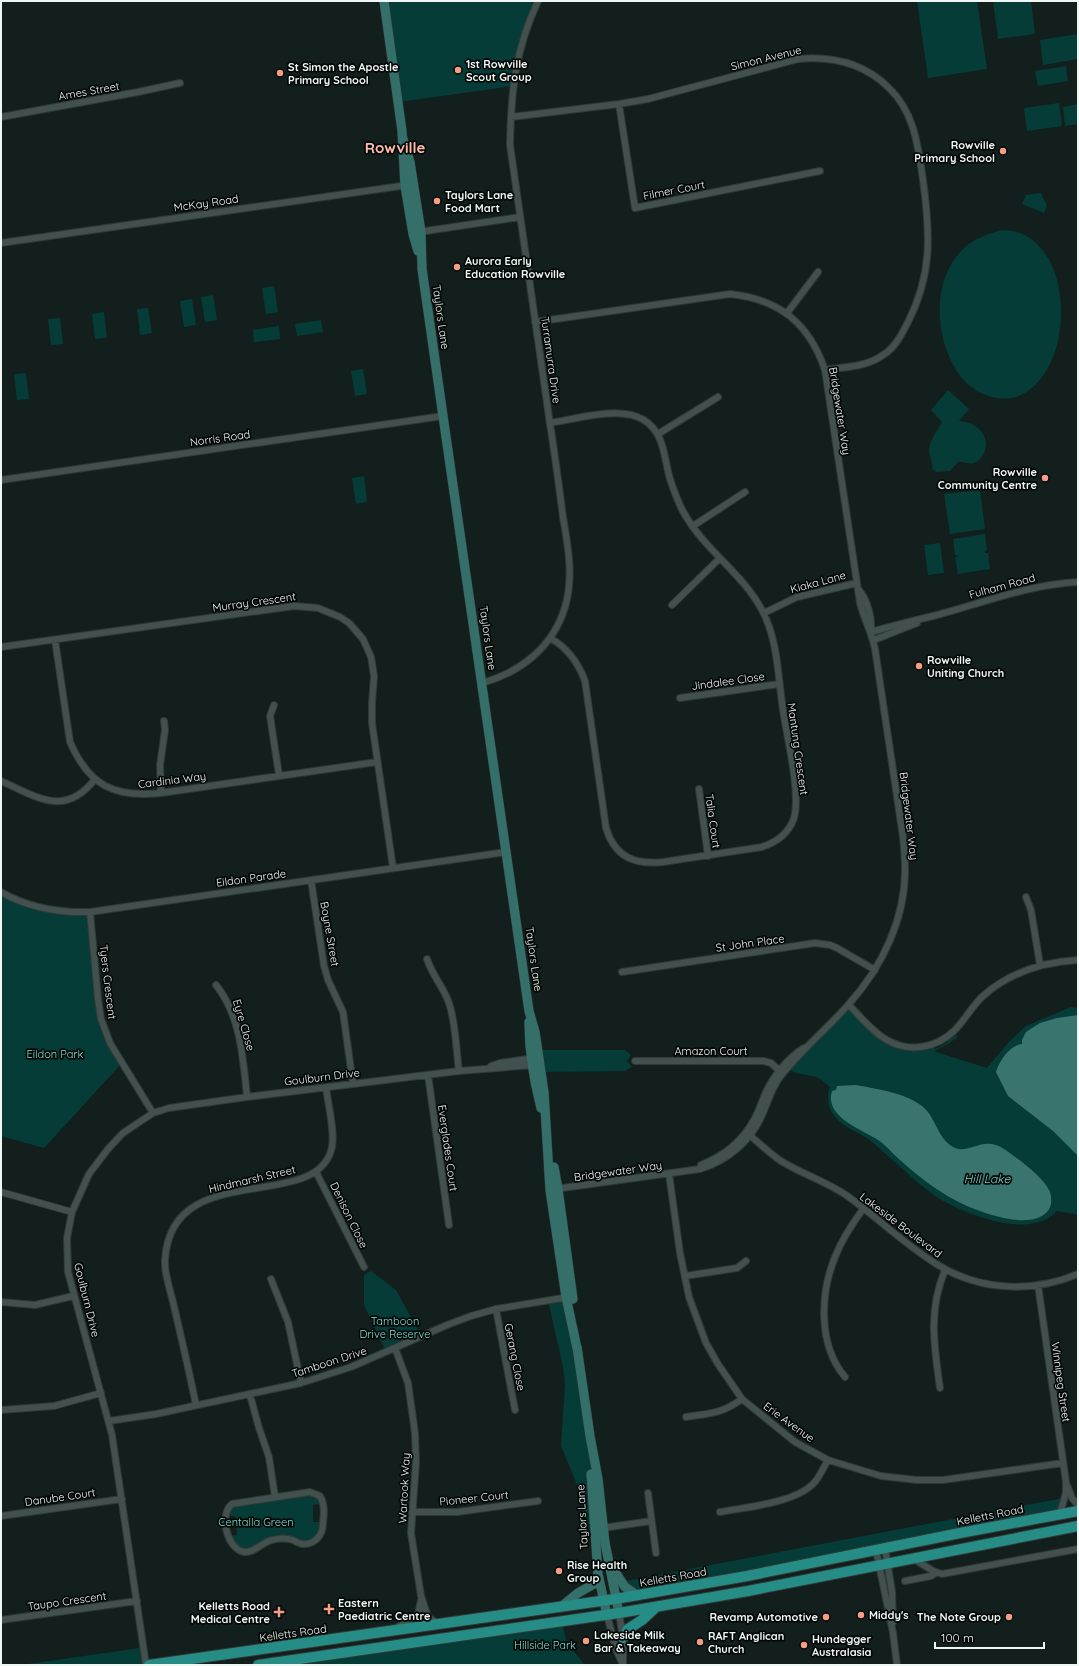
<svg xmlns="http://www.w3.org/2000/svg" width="1079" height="1666" viewBox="0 0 1079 1666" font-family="Quicksand,sans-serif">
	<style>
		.green { fill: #053c38 }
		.water { fill: #3a746e }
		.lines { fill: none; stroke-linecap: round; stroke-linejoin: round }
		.street-casing { stroke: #313937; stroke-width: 8 }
		.secondary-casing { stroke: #313937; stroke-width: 10 }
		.primary-casing { stroke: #313937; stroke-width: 12 }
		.street { stroke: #42504e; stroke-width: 6 }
		.secondary { stroke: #346f6a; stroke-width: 9 }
		.primary { stroke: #268d86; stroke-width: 10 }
		.poi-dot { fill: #f49e86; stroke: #040807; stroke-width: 1.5 }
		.labels { text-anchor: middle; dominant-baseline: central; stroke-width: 3.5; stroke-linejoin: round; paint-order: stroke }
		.street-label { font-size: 11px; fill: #eff7f5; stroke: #040807 }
		.poi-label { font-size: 11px; font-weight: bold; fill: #eff7f5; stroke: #040807; text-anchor: start }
		.park-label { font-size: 11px; fill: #7fdfd4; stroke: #040807 }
		.water-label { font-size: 12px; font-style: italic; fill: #78d7cd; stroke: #040807 }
		.district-label { font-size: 15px; font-weight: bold; fill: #fdbca9; stroke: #040807 }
	</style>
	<rect width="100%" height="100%" fill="#131f1d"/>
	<path class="green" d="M384 1H538L532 15 513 86 398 102Z
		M917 1H977L987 69 928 78Z
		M993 1H1031L1035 34 998 39Z
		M1078 34V59L1043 65 1040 40Z
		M1066 66 1068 81 1038 86 1035 71Z
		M1059 103 1062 126 1027 131 1024 108Z
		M1078 104V124L1065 126 1063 107Z
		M1041 193 1047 206 1044 213 1022 204 1026 195Z
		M1002 230C1079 230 1079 382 1012 398 992 401 973 392 961 377 934 342 930 280 964 248 975 238 988 234 1002 230Z
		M274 286 278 312 266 314 262 288Z
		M213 295 217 320 205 322 201 297Z
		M192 299 196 325 184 327 180 301Z
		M148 308 152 333 140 335 137 309Z
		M104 312 107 338 95 339 92 314Z
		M60 318 63 344 51 345 48 319Z
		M321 320 323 332 297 336 295 324Z
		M279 326 280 339 254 342 253 330Z
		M363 369 367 394 355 396 351 371Z
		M26 373 29 399 17 400 14 374Z
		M948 390 969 409 959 421C977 422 993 437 983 455 981 458 978 462 974 463 968 465 964 461 958 462L950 471 937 472 932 469C934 461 929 458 929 451 929 440 938 430 942 422L931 410Z
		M364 476 367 502 356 504 352 478Z
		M980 490 985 529 950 534 944 494Z
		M985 534 987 550 985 551V553H988L990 569 958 574 955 557H958L957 555H955L953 539Z
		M940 543 944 573 928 575 924 545Z
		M1 892 38 907 90 912 101 1019 123 1062 44 1148 1 1136Z
		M849 1005 876 1031 898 1045H932L935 1049 945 1044 956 1035 958 1037 946 1045 935 1051 936 1052 987 1068 1008 1043 1026 1026 1071 1007 1078 1008V1216L1075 1214 1057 1211C1052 1215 1048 1219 1042 1221 1012 1233 956 1211 931 1193 910 1177 891 1158 871 1141 860 1132 845 1129 836 1118 828 1109 826 1097 830 1087 825 1083 821 1079 816 1077 806 1074 796 1075 787 1068Z
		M538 1050H625L631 1055 627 1061 632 1067 625 1071 541 1072Z
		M371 1271 396 1290 421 1336 386 1352 364 1305V1275Z
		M567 1297 590 1436 594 1522 584 1525 581 1494 561 1446 565 1385 563 1367 548 1300Z
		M310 1495 317 1496 321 1504 313 1505V1522H321L320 1530 316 1536 307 1540 302 1541 293 1537 248 1549C238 1548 235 1544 230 1536L237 1535 235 1516H228V1514L233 1506Z
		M1064 1498 1060 1514 637 1595 621 1582Z
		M562 1622 567 1643 585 1665H258Z
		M143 1647 146 1665H21L133 1649Z"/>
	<path class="water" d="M1078 1015V1156L1053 1131 1008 1096 996 1072C999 1061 1010 1045 1022 1044V1040L1026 1032 1040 1023 1057 1018Z
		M856 1085C877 1089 914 1094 928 1112 937 1124 940 1141 955 1148 970 1154 984 1135 1004 1149 1017 1158 1044 1177 1050 1192 1052 1199 1052 1207 1047 1212 1030 1230 986 1214 967 1206 942 1195 920 1178 900 1160 892 1153 886 1145 878 1140 861 1129 824 1117 832 1091L836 1090 837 1086Z"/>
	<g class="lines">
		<g class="street-casing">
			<path id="street" d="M619 104 635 208 820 171
				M1 117 138 92 180 83
				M511 117 619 104 648 99 798 59C832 56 864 63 889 88 915 113 918 147 923 180 930 232 933 273 908 322 902 334 895 348 883 355 867 367 844 367 825 370
				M419 232 520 217
				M1 243 408 185
				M787 313 818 272
				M535 322 730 294C779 299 809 323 825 370L860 603C864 619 872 633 875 649L903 837C904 847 905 857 905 867 906 918 882 967 849 1004 827 1029 801 1050 780 1077 771 1089 768 1102 762 1115 751 1141 727 1161 700 1169L555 1189
				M550 423C576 419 620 405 644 420 665 433 664 459 670 479 674 491 678 503 684 513 705 551 744 574 763 612 778 641 778 678 783 710 787 738 801 792 794 818 789 833 777 842 762 847L663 862C634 865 615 857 606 828L585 681C578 662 568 648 550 638
				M658 434 718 397
				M1 480 443 416
				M693 526 745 492
				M859 590C868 601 872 618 871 632
				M672 605 719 559
				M764 613 797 597 857 583
				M871 632C892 626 912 621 933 616 983 603 1026 585 1078 582
				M55 640 70 742C89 786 115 798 161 793L377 762
				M874 640 917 623
				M1 647 294 606 318 608 340 617 349 623 363 639 371 657 374 676 372 703V723L393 868
				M482 683C521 672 553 647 565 607 574 577 568 547 563 517 559 486 555 455 550 424 536 331 524 238 510 145 511 92 515 50 538 1
				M680 698 779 684
				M274 705 270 716 279 775
				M1 781C37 797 65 818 95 779
				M699 789 708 856
				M161 793 160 765 165 730 164 721
				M311 880 324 966 328 980 343 1012 353 1084
				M1 892C29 908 58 913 90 912L506 852
				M1026 897 1031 910 1040 965
				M90 912 98 999 101 1019 110 1043 153 1113
				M427 959C432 975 444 988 449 1003 456 1024 456 1049 459 1071
				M622 972 815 943 830 945 837 948 875 970
				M216 985C241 1016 243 1059 247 1097
				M849 1005C860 1016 872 1032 887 1040 909 1053 936 1048 954 1031 965 1020 972 1006 983 996 1010 972 1043 962 1078 960
				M635 1061H764L771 1063 782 1073
				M491 1066 500 1063 535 1058
				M428 1075 449 1225
				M746 1132C758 1142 769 1153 781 1161 802 1174 825 1181 846 1195 877 1217 905 1245 938 1265 980 1291 1033 1293 1078 1274
				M701 1165C724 1156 742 1142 754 1120 759 1111 762 1101 766 1092 774 1075 788 1058 804 1048
				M316 1172 364 1267
				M669 1174 680 1253 689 1297 706 1343 718 1364 742 1399 795 1442 828 1460 881 1476 917 1480H943L1063 1463
				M1 1192 72 1212
				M685 1276 737 1268 746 1261
				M271 1279 288 1322 301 1383
				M1038 1285 1066 1482V1492L1060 1514
				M1 1302 35 1305 73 1296
				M496 1309 515 1410
				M395 1348 408 1383 415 1433 416 1462 411 1533 421 1596 428 1617 437 1623
				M845 1377C818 1345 820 1294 835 1257 842 1239 852 1224 863 1209
				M940 1388C934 1345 928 1311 945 1270
				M250 1395 259 1428 269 1457 275 1497
				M196 1405C189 1371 181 1336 173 1302 170 1289 164 1273 165 1260 171 1156 318 1215 332 1147 335 1131 328 1105 326 1087
				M1 1410 54 1406 101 1393
				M686 1417C711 1413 721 1414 742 1399
				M109 1421 156 1414 301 1383 351 1367 447 1325 471 1316 496 1309 569 1297
				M1067 1485 1072 1498 1078 1505
				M310 1492 320 1496C325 1504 324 1514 323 1523 323 1535 315 1545 302 1544 298 1543 296 1542 293 1540 287 1538 279 1538 272 1540 262 1542 255 1553 244 1552 226 1548 219 1514 232 1504Z
				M648 1493 656 1553
				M412 1512H457L538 1501
				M720 1512C747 1507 794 1503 813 1484 820 1477 823 1468 828 1460
				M1 1516 122 1499
				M603 1528 651 1521
				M885 1548 892 1592 893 1622
				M876 1550 893 1633 897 1665
				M914 1559 933 1571 942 1574 1078 1549
				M905 1581 931 1576 936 1573
				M619 1613 623 1638V1664
				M607 1615 616 1649 623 1665
				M1 1620 137 1601
				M398 1627 418 1615 421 1600
				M146 1665 112 1435 68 1272 67 1238 72 1212 89 1174 108 1149 123 1133 153 1113 169 1108 247 1097 459 1071 534 1065"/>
		</g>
		<g class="secondary-casing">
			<path id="secondary" d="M384 1 402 131 405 186 413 234 418 251
				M403 139 410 162 418 213 421 232 422 269 443 416 529 1011 535 1032 544 1092 550 1190 566 1297 578 1353
				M529 1022C529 1050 534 1081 541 1108
				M554 1167 558 1189 573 1299
				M577 1347 590 1436 598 1479 605 1543 619 1613
				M591 1474 598 1574 607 1615
				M610 1564 625 1587 637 1595
				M562 1606 578 1593 594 1584 598 1574"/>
		</g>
		<g class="primary-casing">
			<path id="primary" d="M623 1638 628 1629 642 1620 656 1607
				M149 1665 615 1599 747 1576 960 1533 1078 1511
				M258 1665 619 1613 748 1591 1078 1526"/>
		</g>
		<use href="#street" class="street"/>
		<use href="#secondary" class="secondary"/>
		<use href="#primary" class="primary"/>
	</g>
	<g class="poi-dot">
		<circle cx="458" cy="70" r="4"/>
		<circle cx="280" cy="73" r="4"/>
		<circle cx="1003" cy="151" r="4"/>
		<circle cx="437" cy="201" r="4"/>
		<circle cx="457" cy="267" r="4"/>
		<circle cx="1045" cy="478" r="4"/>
		<circle cx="919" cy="666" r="4"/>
		<circle cx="559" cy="1571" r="4"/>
		<path d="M327 1603h4v4h4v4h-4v4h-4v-4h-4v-4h4z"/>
		<path d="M277 1606h4v4h4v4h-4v4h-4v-4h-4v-4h4z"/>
		<circle cx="861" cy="1615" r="4"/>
		<circle cx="826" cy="1617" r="4"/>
		<circle cx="1009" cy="1617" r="4"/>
		<circle cx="586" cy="1641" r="4"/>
		<circle cx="700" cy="1642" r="4"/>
		<circle cx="804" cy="1645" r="4"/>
	</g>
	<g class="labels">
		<g class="street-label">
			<text transform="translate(766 58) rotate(-14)">Simon Avenue</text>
			<text transform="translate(89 91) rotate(-10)">Ames Street</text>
			<text transform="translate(674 190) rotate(-11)">Filmer Court</text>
			<text transform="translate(206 203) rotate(-8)">McKay Road</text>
			<text transform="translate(441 317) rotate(82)">Taylors Lane</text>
			<text transform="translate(551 360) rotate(82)">Turramurra Drive</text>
			<text transform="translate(840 411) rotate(81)">Bridgewater Way</text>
			<text transform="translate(220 438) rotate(-8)">Norris Road</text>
			<text transform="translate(818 582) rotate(-15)">Kiaka Lane</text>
			<text transform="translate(1002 586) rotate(-15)">Fulham Road</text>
			<text transform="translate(254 602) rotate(-8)">Murray Crescent</text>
			<text transform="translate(488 638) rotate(82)">Taylors Lane</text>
			<text transform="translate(728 681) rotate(-8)">Jindalee Close</text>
			<text transform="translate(798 749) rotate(82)">Mantung Crescent</text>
			<text transform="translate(172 780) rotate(-7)">Cardinia Way</text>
			<text transform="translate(909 816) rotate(83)">Bridgewater Way</text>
			<text transform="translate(713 821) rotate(82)">Talia Court</text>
			<text transform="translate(251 878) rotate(-8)">Eildon Parade</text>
			<text transform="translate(330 934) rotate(80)">Boyne Street</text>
			<text transform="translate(750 943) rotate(-8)">St John Place</text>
			<text transform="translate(534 959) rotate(82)">Taylors Lane</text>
			<text transform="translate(108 982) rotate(83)">Tyers Crescent</text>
			<text transform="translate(244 1025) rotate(74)">Eyre Close</text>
			<text x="711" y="1051">Amazon Court</text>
			<text transform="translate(322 1077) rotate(-7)">Goulburn Drive</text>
			<text transform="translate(448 1148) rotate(82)">Everglades Court</text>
			<text transform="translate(618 1171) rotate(-8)">Bridgewater Way</text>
			<text transform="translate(252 1179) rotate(-13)">Hindmarsh Street</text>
			<text transform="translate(349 1215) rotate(64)">Denison Close</text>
			<text transform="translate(901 1225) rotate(37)">Lakeside Boulevard</text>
			<text transform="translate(87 1300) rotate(76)">Goulburn Drive</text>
			<text transform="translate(515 1357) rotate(79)">Gerang Close</text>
			<text transform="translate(329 1362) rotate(-18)">Tamboon Drive</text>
			<text transform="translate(1061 1382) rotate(82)">Winnipeg Street</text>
			<text transform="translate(789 1422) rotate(36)">Erie Avenue</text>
			<text transform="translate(404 1488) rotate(-87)">Wartook Way</text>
			<text transform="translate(60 1497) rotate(-8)">Danube Court</text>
			<text transform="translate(474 1498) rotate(-6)">Pioneer Court</text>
			<text transform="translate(990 1515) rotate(-11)">Kelletts Road</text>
			<text transform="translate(582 1517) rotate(-93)">Taylors Lane</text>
			<text transform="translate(673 1577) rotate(-10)">Kelletts Road</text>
			<text transform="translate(67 1601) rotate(-8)">Taupo Crescent</text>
			<text transform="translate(293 1633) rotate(-8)">Kelletts Road</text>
		</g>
		<g class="poi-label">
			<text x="466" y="64">1st Rowville<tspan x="466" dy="13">Scout Group</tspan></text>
			<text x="288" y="67">St Simon the Apostle<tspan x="288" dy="13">Primary School</tspan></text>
			<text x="995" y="145" text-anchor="end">Rowville<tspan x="995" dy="13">Primary School</tspan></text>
			<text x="445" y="195">Taylors Lane<tspan x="445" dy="13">Food Mart</tspan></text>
			<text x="465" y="261">Aurora Early<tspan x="465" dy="13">Education Rowville</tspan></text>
			<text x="1037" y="472" text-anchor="end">Rowville<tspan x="1037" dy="13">Community Centre</tspan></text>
			<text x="927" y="660">Rowville<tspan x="927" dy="13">Uniting Church</tspan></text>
			<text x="567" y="1565">Rise Health<tspan x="567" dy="13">Group</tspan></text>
			<text x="338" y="1603">Eastern<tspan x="338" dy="13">Paediatric Centre</tspan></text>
			<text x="270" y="1606" text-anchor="end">Kelletts Road<tspan x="270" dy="13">Medical Centre</tspan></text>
			<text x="869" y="1615">Middy's</text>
			<text x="818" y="1617" text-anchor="end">Revamp Automotive</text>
			<text x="1001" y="1617" text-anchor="end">The Note Group</text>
			<text x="594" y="1635">Lakeside Milk<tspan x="594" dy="13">Bar &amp; Takeaway</tspan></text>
			<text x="708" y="1636">RAFT Anglican<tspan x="708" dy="13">Church</tspan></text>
			<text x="812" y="1639">Hundegger<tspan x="812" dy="13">Australasia</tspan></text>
		</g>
		<g class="park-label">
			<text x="55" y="1054">Eildon Park</text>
			<text x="395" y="1321">Tamboon<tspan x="395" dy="13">Drive Reserve</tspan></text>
			<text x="256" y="1522">Centalla Green</text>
			<text x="545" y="1645">Hillside Park</text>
		</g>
		<g class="water-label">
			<text x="987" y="1178">Hill Lake</text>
		</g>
		<g class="district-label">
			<text x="395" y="147">Rowville</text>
		</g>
	</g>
	<rect width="1079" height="1666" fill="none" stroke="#eff7f5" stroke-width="4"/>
	<path d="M935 1642v6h109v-6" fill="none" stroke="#eff7f5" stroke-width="2"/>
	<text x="941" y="1642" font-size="12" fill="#eff7f5" stroke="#040807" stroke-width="3" paint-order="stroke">100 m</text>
</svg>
